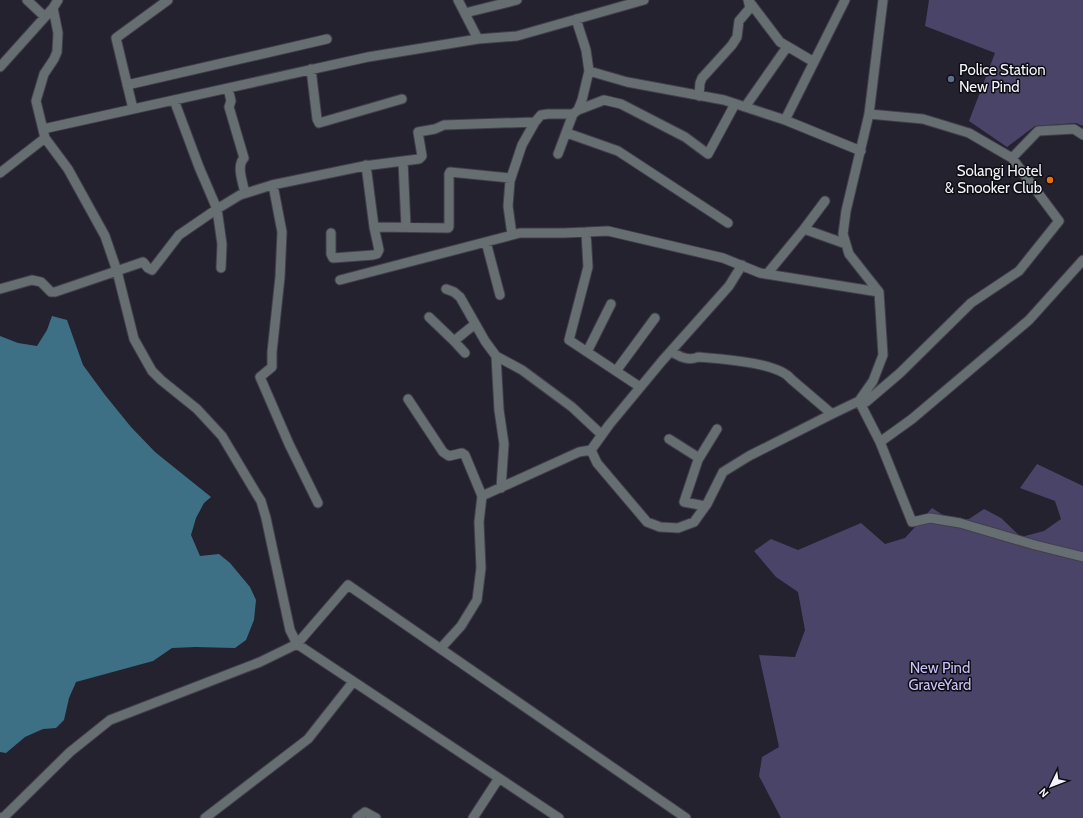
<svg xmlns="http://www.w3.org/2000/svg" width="1083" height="818" viewBox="0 0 1083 818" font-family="Cabin,sans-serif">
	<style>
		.green { fill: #4a4469 }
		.water { fill: #3e7085 }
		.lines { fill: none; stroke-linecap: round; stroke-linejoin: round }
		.minor-casing { stroke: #413f4c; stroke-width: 11 }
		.minor { stroke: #676e72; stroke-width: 9 }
		.service-dot { fill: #5c6f8a; stroke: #0d0d12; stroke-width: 1.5 }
		.food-dot { fill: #e8710a; stroke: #0d0d12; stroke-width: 1.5 }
		.labels { text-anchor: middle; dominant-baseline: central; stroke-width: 3; stroke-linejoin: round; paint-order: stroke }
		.poi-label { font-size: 15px; fill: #f3f3fb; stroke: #0d0d12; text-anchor: start }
		.park-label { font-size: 15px; fill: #c8c1f7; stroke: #0d0d12 }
	</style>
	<rect width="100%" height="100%" fill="#24222f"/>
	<path class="green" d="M929 0H1083V126L1076 123 1035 126 1007 147 969 121 995 53 925 26Z
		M1037 464 1083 486V818H781L759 776 762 757 779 747 759 655 795 657 805 630 798 592 776 577 754 551 771 539 798 550 861 523 885 544 905 538 932 508 949 519H969L984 509 1001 518 1021 537 1044 531 1061 519 1055 501 1020 488Z"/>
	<path class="water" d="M52 316 67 320 83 365 105 395 131 427 155 452 211 497 204 503 196 518 191 535 200 556 219 554 230 563 250 587 256 600 254 620 246 640 235 648 195 647 172 648 153 661 76 682 69 698 64 720 56 728 43 729 25 737 6 753 0 752V336L18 343 37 346 47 330Z"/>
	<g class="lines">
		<g class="minor-casing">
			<path id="minor" d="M27 0 45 17
				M458 0 478 39
				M883 0 869 114 846 211 843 234 849 254 879 292 883 355 873 381 859 401 880 442 912 522 930 518 960 523 1035 545 1083 557
				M749 1 780 42 814 62
				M53 8 58 33 57 52 54 59 44 74 36 101 45 138 68 169 105 236 117 271 134 339 152 371 161 380 197 409 222 436 256 493 261 501 266 518 290 630 297 644 559 818
				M465 13 517 0
				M0 67 53 8 58 0
				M311 69 317 119 319 123 402 99
				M589 71 627 82 724 100 785 120 861 151
				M127 85 327 39
				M228 88 231 101 229 107 244 158C236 166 243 183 245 193
				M699 96 700 83 702 78 732 45 737 37 739 21 750 8 748 0
				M174 100 199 167 217 209 222 244 221 268
				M745 107 787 47
				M133 109 116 38 168 0
				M578 110 604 100 621 104 685 137 708 154 735 104
				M869 114 923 119 969 133 1012 158 1038 131 1074 129 1083 135
				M785 120 845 0
				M43 129 368 57 478 39 517 36 644 0
				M567 133 618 151 728 223
				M558 154 573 114
				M403 161 406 227
				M0 173 45 138
				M273 185 282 232 280 277 272 352V367L260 377 289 444 318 503
				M374 227 448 228 449 227V174L450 172 511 178
				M804 229 846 244
				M586 232 588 267 569 340 640 387
				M331 233V254L333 258 373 255 377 254 379 250 374 227 366 165
				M512 235 508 206 510 181 522 145 535 122 541 115 548 114H573L578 110 582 100 589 71 586 50 576 19
				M486 242 500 295
				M767 274 804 229 825 201
				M340 280 520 233H564L608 231 723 258 760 273 879 292
				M0 289 32 280 41 282 51 292H55L143 262 148 268 152 270 179 235 217 209 240 195 272 185 364 166 419 159 422 156 418 132 435 129 444 125 535 122
				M446 289 454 292 460 297 485 341 496 356 522 370 572 407 602 435
				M429 317 454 341 465 353
				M454 341 475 324
				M671 351C679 357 689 361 698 357 720 359 778 362 791 379L832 414
				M587 352 611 304
				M496 356 499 410 504 444 501 488
				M616 371 655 318
				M408 399 443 452 449 456 462 453 465 455 482 496
				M669 439 699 458
				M880 442 912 419 1029 320 1083 260
				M591 450 597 463 647 522 660 527 678 528 694 522 707 504 723 472 749 456 832 414 859 401 866 402 900 373 971 303 1019 271 1059 221 1012 158
				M705 506 684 502 698 460 717 429
				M441 648 461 626 477 600 481 568 479 522 482 496 579 452 591 450 609 425 662 361 729 286 742 265
				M1 818 5 816 70 752 110 720 260 662 297 644 348 585 686 818
				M205 818 308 739 353 682
				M357 818 365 812 376 818
				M473 818 499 778"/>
		</g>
		<use href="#minor" class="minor"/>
	</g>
	<circle class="service-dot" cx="951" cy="79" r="4"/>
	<circle class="food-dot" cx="1050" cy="180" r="4"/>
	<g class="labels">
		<g class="poi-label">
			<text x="959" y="70">Police Station<tspan x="959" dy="17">New Pind</tspan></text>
			<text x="1042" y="171" text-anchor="end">Solangi Hotel<tspan x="1042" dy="17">&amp; Snooker Club</tspan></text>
		</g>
		<g class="park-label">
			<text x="940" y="668">New Pind<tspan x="940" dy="17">GraveYard</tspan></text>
		</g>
	</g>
	<g transform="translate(1051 786) rotate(227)" stroke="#0d0d12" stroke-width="3" paint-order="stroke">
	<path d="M0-3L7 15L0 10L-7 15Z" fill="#f3f3fb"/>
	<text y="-6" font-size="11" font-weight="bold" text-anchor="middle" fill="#f3f3fb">N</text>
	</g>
</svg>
